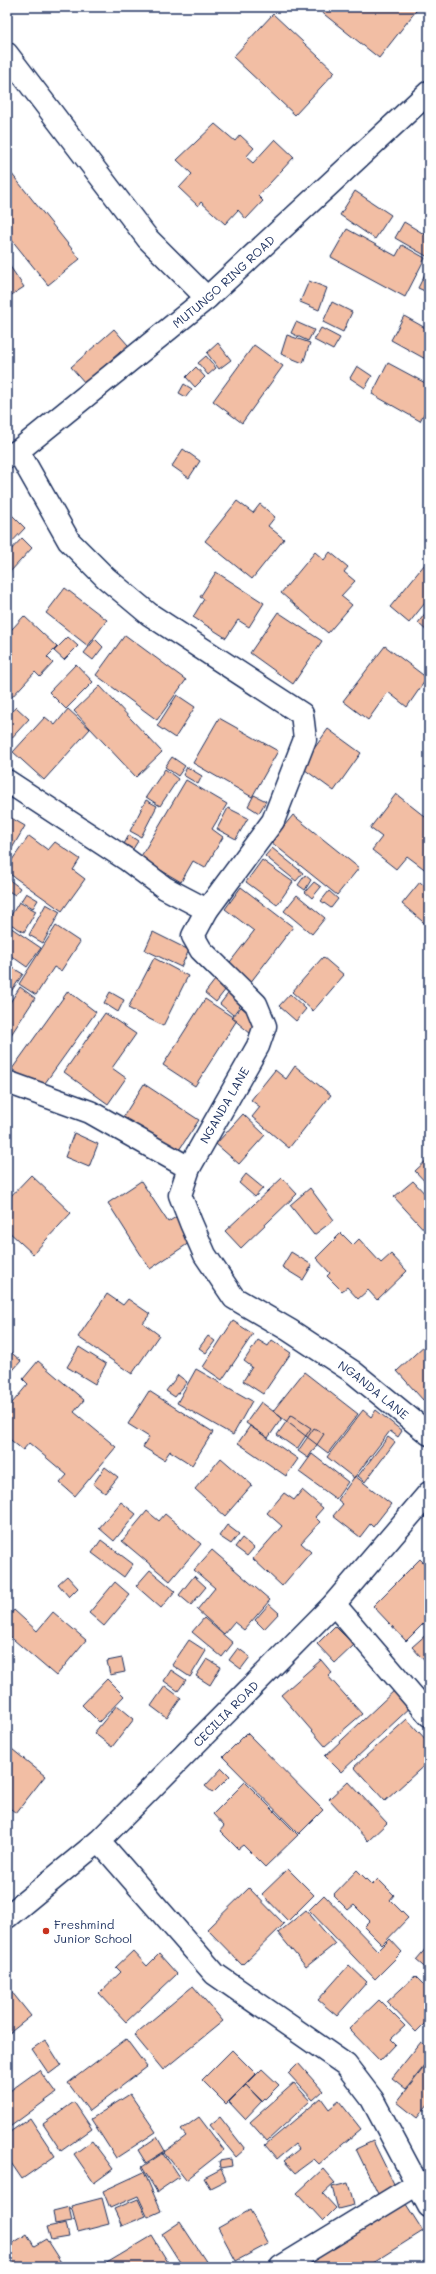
<svg xmlns="http://www.w3.org/2000/svg" width="436" height="2274" viewBox="0 0 436 2274" font-family="Mali,sans-serif">
	<style>
		.building { fill: #f2bea4; stroke: #1b2f5e }
		.lines { fill: none; stroke-linecap: round; stroke-linejoin: round }
		.street-casing { stroke: #1b2f5e; stroke-width: 25 }
		.street { stroke: #fff; stroke-width: 22 }
		.poi-dot { fill: #c8321e; stroke: #fff; stroke-width: 1.5 }
		.labels { text-anchor: middle; dominant-baseline: central; stroke-width: 3.5; stroke-linejoin: round; paint-order: stroke }
		.street-label { font-size: 12px; fill: #1b2f5e; stroke: #fff }
		.poi-label { font-size: 12px; fill: #1b2f5e; stroke: #fff; text-anchor: start }
	</style>
	<rect width="100%" height="100%" fill="#fff"/>
	<filter id="ink" filterUnits="userSpaceOnUse"><feTurbulence type="fractalNoise" baseFrequency=".025" numOctaves="2"/><feDisplacementMap in="SourceGraphic" scale="8" xChannelSelector="R" yChannelSelector="G"/><feConvolveMatrix kernelMatrix="1 2 1 2 8 2 1 2 1" color-interpolation-filters="sRGB"/></filter>
	<g filter="url(#ink)">
		<path class="building" d="M315 7H419L379 58Z
			M273 14 335 72 295 115 233 57Z
			M215 124 235 141 240 135 254 148 246 157 253 163 275 139 294 157 258 196 263 201 246 219 238 210 225 224 201 202 198 206 179 188 192 174 177 160Z
			M11 173 80 259 48 285 7 234V176Z
			M355 191 391 215 375 239 340 215Z
			M404 222 429 237 428 257 395 238Z
			M347 229 396 256 402 245 425 258 405 297 331 257Z
			M7 262 24 287 7 298Z
			M429 266V293L418 288Z
			M309 281 327 288 319 310 300 302Z
			M332 302 352 312 343 332 323 322Z
			M404 316 429 330V361L391 340Z
			M296 322 314 330 308 341 291 333Z
			M321 328 340 338 333 350 314 340Z
			M114 329 128 345 85 383 71 367Z
			M287 335 310 343 303 363 281 354Z
			M218 343 231 360 219 369 207 353Z
			M254 345 283 366 242 423 213 401Z
			M206 356 216 368 208 375 198 363Z
			M388 363 429 385V404L420 421 372 394Z
			M357 366 372 376 365 388 350 378Z
			M196 367 205 377 195 387 186 377Z
			M184 384 192 389 186 397 179 393Z
			M183 449 200 461 189 478 172 466Z
			M237 501 253 513 260 504 275 517 268 526 284 539 252 579 205 541Z
			M7 510 25 528 7 547Z
			M22 538 32 548 10 572 7 569V554Z
			M315 552 324 560 330 552 348 567 344 572 355 581 341 596 352 605 328 633 281 593Z
			M429 559V598L409 623 390 607Z
			M216 572 264 603 249 627 238 620 226 638 193 617 204 599 200 597Z
			M65 588 107 620 88 646 46 613Z
			M429 608V633L418 623Z
			M278 612 322 641 293 684 250 653Z
			M24 616 57 647 47 657 53 663 40 677 35 672 10 699 7 697V625L12 629Z
			M125 635 186 680 157 720 96 675Z
			M68 637 78 646 64 660 54 651Z
			M95 639 103 647 93 660 84 653Z
			M385 646 427 678 407 707 388 692 368 720 343 701Z
			M76 664 93 682 66 709 49 692Z
			M100 686 162 752 136 777 74 711Z
			M177 695 195 707 175 738 157 726Z
			M16 707 29 719 7 743V717Z
			M68 709 90 729 44 780 13 752 45 717 55 725Z
			M219 718 278 751 252 797 193 763Z
			M328 729 361 753 334 791 301 767Z
			M172 757 185 766 178 776 165 767Z
			M187 767 202 776 198 784 183 775Z
			M165 769 178 779 160 806 146 797Z
			M186 780 227 804 212 829 223 837 205 868 193 861 181 882 140 858Z
			M396 794 429 820V868L427 871 407 856 396 869 372 850 382 837 370 828Z
			M254 795 266 801 259 813 248 806Z
			M146 800 157 806 141 837 130 831Z
			M228 808 248 818 236 839 217 829Z
			M293 815 359 868 337 895 271 842Z
			M8 816 25 826 7 857V818Z
			M129 835 138 841 133 849 124 844Z
			M29 836 48 850 55 842 80 859 73 870 85 879 62 911 7 872V867Z
			M272 848 303 873 296 881 265 856Z
			M262 860 293 882 277 905 246 882Z
			M305 875 311 880 305 890 298 885Z
			M7 878 20 888 15 895 7 890Z
			M314 882 321 887 312 898 305 892Z
			M420 882 429 890V927L402 904Z
			M241 887 293 927 250 983 227 966 254 931 225 909Z
			M329 891 338 899 331 908 321 901Z
			M26 893 38 900 33 908 21 901Z
			M297 895 325 918 312 934 284 911Z
			M19 902 36 911 24 932 7 922Z
			M46 904 60 912 43 943 29 935Z
			M56 926 80 942 61 971 54 967 36 995 19 984Z
			M10 927 41 948 27 967 7 953V931Z
			M153 932 189 950 181 967 145 950Z
			M323 957 344 975 313 1011 292 992Z
			M154 958 188 976 163 1026 128 1008Z
			M8 965 23 974 10 993 7 991Z
			M215 980 226 989 216 1002 205 993Z
			M20 987 35 998 7 1041V1007Z
			M68 991 96 1012 40 1090 12 1069Z
			M230 991 243 1002 233 1015 220 1004Z
			M110 992 124 1000 118 1012 104 1003Z
			M290 994 306 1009 296 1021 279 1006Z
			M205 999 237 1020 195 1086 163 1065Z
			M241 1007 260 1023 251 1034 232 1018Z
			M105 1013 136 1034 112 1068 126 1078 108 1104 64 1072Z
			M295 1066 331 1095 289 1148 252 1117 260 1107 251 1100 275 1070 286 1079Z
			M144 1084 199 1120 177 1153 123 1117Z
			M243 1114 265 1135 239 1164 216 1144Z
			M74 1133 98 1144 89 1167 65 1157Z
			M429 1158V1186L415 1171Z
			M246 1174 263 1188 255 1197 239 1183Z
			M31 1175 71 1213 33 1254 7 1230V1200Z
			M282 1178 297 1194 241 1248 225 1231Z
			M141 1181 168 1222 176 1217 192 1241 150 1269 108 1203Z
			M413 1181 429 1198V1235L394 1197Z
			M310 1188 334 1220 314 1235 290 1205Z
			M341 1233 353 1245 359 1239 381 1263 391 1254 407 1271 377 1300 368 1290 358 1299 347 1287 342 1291 327 1276 330 1273 316 1258Z
			M291 1252 312 1265 303 1280 282 1267Z
			M107 1294 123 1305 128 1299 150 1314 143 1323 159 1335 132 1374 78 1337Z
			M233 1321 253 1334 222 1380 203 1367Z
			M208 1336 215 1341 206 1353 199 1348Z
			M258 1340 268 1346 272 1340 291 1353 263 1394 243 1381 252 1367 244 1361Z
			M429 1341V1395L423 1400 397 1371Z
			M79 1347 106 1364 95 1384 67 1367Z
			M7 1349 21 1361 7 1377Z
			M38 1361 84 1400 74 1412 116 1447 75 1496 60 1483 67 1475 29 1443 23 1450 7 1437V1409L28 1384 23 1379Z
			M196 1369 252 1401 233 1435 177 1403Z
			M304 1372 358 1414 328 1453 273 1411Z
			M178 1375 187 1382 175 1397 166 1391Z
			M149 1391 213 1432 192 1465 170 1451 164 1460 143 1447 149 1437 128 1424Z
			M261 1402 282 1418 268 1438 246 1423Z
			M363 1410 371 1417 376 1410 402 1431 398 1437 390 1431 354 1478 327 1457Z
			M291 1415 311 1428 297 1449 277 1435Z
			M250 1426 298 1459 286 1476 238 1443Z
			M314 1428 324 1434 308 1458 298 1451Z
			M388 1437 395 1442 365 1482 358 1476Z
			M312 1454 348 1482 336 1499 299 1472Z
			M221 1458 252 1485 225 1516 195 1489Z
			M105 1467 118 1477 105 1493 93 1484Z
			M355 1476 391 1504 373 1527 370 1524 360 1537 333 1516 343 1504 338 1500Z
			M302 1490 323 1508 315 1517 320 1522 301 1543 311 1552 282 1586 253 1559 282 1526 267 1513 284 1493 294 1500Z
			M121 1502 136 1514 114 1541 99 1528Z
			M147 1511 159 1521 165 1514 201 1544 170 1581 122 1541Z
			M227 1525 239 1534 231 1544 219 1536Z
			M242 1538 254 1548 247 1556 235 1547Z
			M101 1540 133 1564 124 1577 92 1553Z
			M212 1550 270 1600 244 1630 234 1622 224 1634 197 1610 215 1588 194 1570Z
			M420 1559 429 1568V1618L406 1641 373 1606Z
			M150 1570 175 1591 161 1608 136 1586Z
			M67 1576 78 1588 69 1597 58 1584Z
			M194 1576 206 1587 191 1605 179 1595Z
			M115 1582 130 1595 104 1626 89 1613Z
			M269 1604 279 1613 264 1629 255 1620Z
			M14 1610 37 1631 53 1612 86 1640 56 1676 7 1634V1618Z
			M204 1618 233 1643 222 1657 192 1632Z
			M335 1626 354 1645 335 1663 317 1644Z
			M429 1632V1666L412 1647Z
			M189 1640 206 1651 190 1677 172 1665Z
			M238 1648 250 1657 241 1669 229 1660Z
			M122 1658 125 1672 110 1675 107 1661Z
			M207 1659 221 1667 210 1685 196 1676Z
			M321 1660 332 1673 328 1676 362 1714 325 1746 281 1695Z
			M171 1670 186 1680 178 1691 164 1681Z
			M107 1679 124 1696 99 1722 82 1705Z
			M165 1686 181 1698 167 1718 151 1706Z
			M397 1688 413 1705 341 1772 325 1756Z
			M117 1705 134 1719 112 1747 94 1733Z
			M407 1719 429 1743V1761L385 1801 354 1767Z
			M247 1733 323 1810 299 1834 223 1757Z
			M7 1745 45 1776 16 1813 7 1806Z
			M222 1768 230 1776 213 1793 205 1786Z
			M348 1781 387 1823 368 1841 329 1799Z
			M245 1782 298 1835 265 1867 243 1845 238 1849 220 1831 224 1826 213 1814Z
			M288 1869 314 1895 288 1921 262 1894Z
			M357 1870 372 1885 378 1879 394 1895 390 1900 408 1918 382 1945 364 1927 370 1921 354 1905 348 1910 333 1895Z
			M249 1888 284 1924 242 1965 207 1929Z
			M324 1895 378 1951 390 1939 402 1952 375 1979 309 1910Z
			M306 1910 335 1944 306 1967 278 1933Z
			M428 1946 429 1947V1971L416 1960Z
			M133 1951 147 1966 159 1954 177 1974 126 2022 99 1993 121 1972 116 1967Z
			M349 1965 367 1982 337 2016 318 2000Z
			M415 1976 429 1990V2013L425 2017 428 2020 416 2032 387 2002Z
			M7 1986 31 2016 7 2035Z
			M193 1986 223 2021 163 2070 134 2035Z
			M379 2000 405 2026 391 2039 396 2044 380 2061 349 2029Z
			M126 2039 147 2067 89 2111 68 2083Z
			M45 2040 61 2065 49 2074 32 2049Z
			M421 2042 429 2048V2060L406 2089 392 2078Z
			M232 2050 256 2074 226 2104 202 2080Z
			M429 2061V2103L417 2118 397 2102Z
			M298 2063 323 2091 313 2100 288 2073Z
			M262 2069 279 2085 262 2102 246 2085Z
			M39 2070 56 2093 7 2129V2093Z
			M294 2083 310 2101 267 2141 250 2122Z
			M246 2085 262 2101 245 2119 229 2102Z
			M130 2094 156 2132 116 2158 91 2119Z
			M321 2098 329 2109 339 2101 361 2129 319 2164 314 2159 295 2173 284 2161 299 2149 295 2144 277 2159 265 2145Z
			M74 2102 92 2129 61 2151 43 2124Z
			M199 2117 224 2150 186 2180 164 2152 186 2136 181 2130Z
			M220 2117 245 2149 236 2157 210 2125Z
			M30 2118 55 2156 22 2179 7 2157V2134Z
			M157 2137 165 2151 146 2163 138 2150Z
			M92 2141 113 2169 94 2183 74 2154Z
			M373 2141 396 2188 379 2196 356 2149Z
			M163 2153 179 2177 157 2192 142 2167Z
			M231 2159 232 2166 220 2168 219 2161Z
			M221 2169 226 2180 210 2188 204 2178Z
			M323 2169 335 2183 323 2194 336 2208 323 2221 297 2193Z
			M144 2172 161 2211 148 2217 138 2196 110 2208 103 2191Z
			M348 2183 354 2205 338 2209 332 2187Z
			M102 2198 109 2224 78 2232 71 2206Z
			M138 2199 146 2216 122 2226 114 2209Z
			M404 2201 423 2231 366 2267H299Z
			M69 2207 72 2221 55 2224 53 2211Z
			M250 2210 268 2244 236 2261 218 2228Z
			M180 2222 209 2266 208 2267H183L162 2234Z
			M66 2223 69 2237 51 2240 47 2227Z
			M27 2234 34 2246 46 2239 64 2267H7V2247Z
			M152 2236 171 2267H100Z"/>
		<g class="lines">
			<g class="street-casing">
				<g id="street">
					<path d="M7 54 148 239 207 298"/>
					<path id="s1" d="M18 451 69 541 106 578 149 614 302 714 305 739 273 821 207 910 193 936 201 950 256 1004 265 1026 258 1046 189 1168 180 1195 191 1223 205 1255 234 1298 289 1330 353 1372 429 1434"/>
					<path id="s2" d="M7 457 18 451 207 298 429 92"/>
					<path d="M7 781 126 859 165 888 207 910"/>
					<path d="M7 1082 90 1112 189 1168"/>
					<path d="M334 1604 429 1715"/>
					<path d="M99 1841 215 1974 346 2065 372 2099 429 2206"/>
					<path id="s3" d="M7 1917 99 1841 334 1604 429 1493"/>
					<path d="M281 2267 417 2184"/>
				</g>
			</g>
			<use href="#street" class="street"/>
		</g>
	</g>
	<circle class="poi-dot" cx="46" cy="1931" r="4"/>
	<g class="labels">
		<g class="street-label">
			<text stroke="none"><textPath href="#s2" startOffset="279">MUTUNGO RING ROAD</textPath></text>
			<text transform="translate(224 1105) rotate(-60)">NGANDA LANE</text>
			<text stroke="none"><textPath href="#s1" startOffset="1239">NGANDA LANE</textPath></text>
			<text stroke="none"><textPath href="#s3" startOffset="299">CECILIA ROAD</textPath></text>
		</g>
		<g class="poi-label">
			<text x="54" y="1924">Freshmind<tspan x="54" dy="14">Junior School</tspan></text>
		</g>
	</g>
	<rect width="436" height="2274" fill="none" stroke="#fff" stroke-width="24"/>
	<rect x="12" y="12" width="412" height="2250" fill="none" stroke="#1b2f5e" stroke-width="1.5" filter="url(#ink)"/>
</svg>
